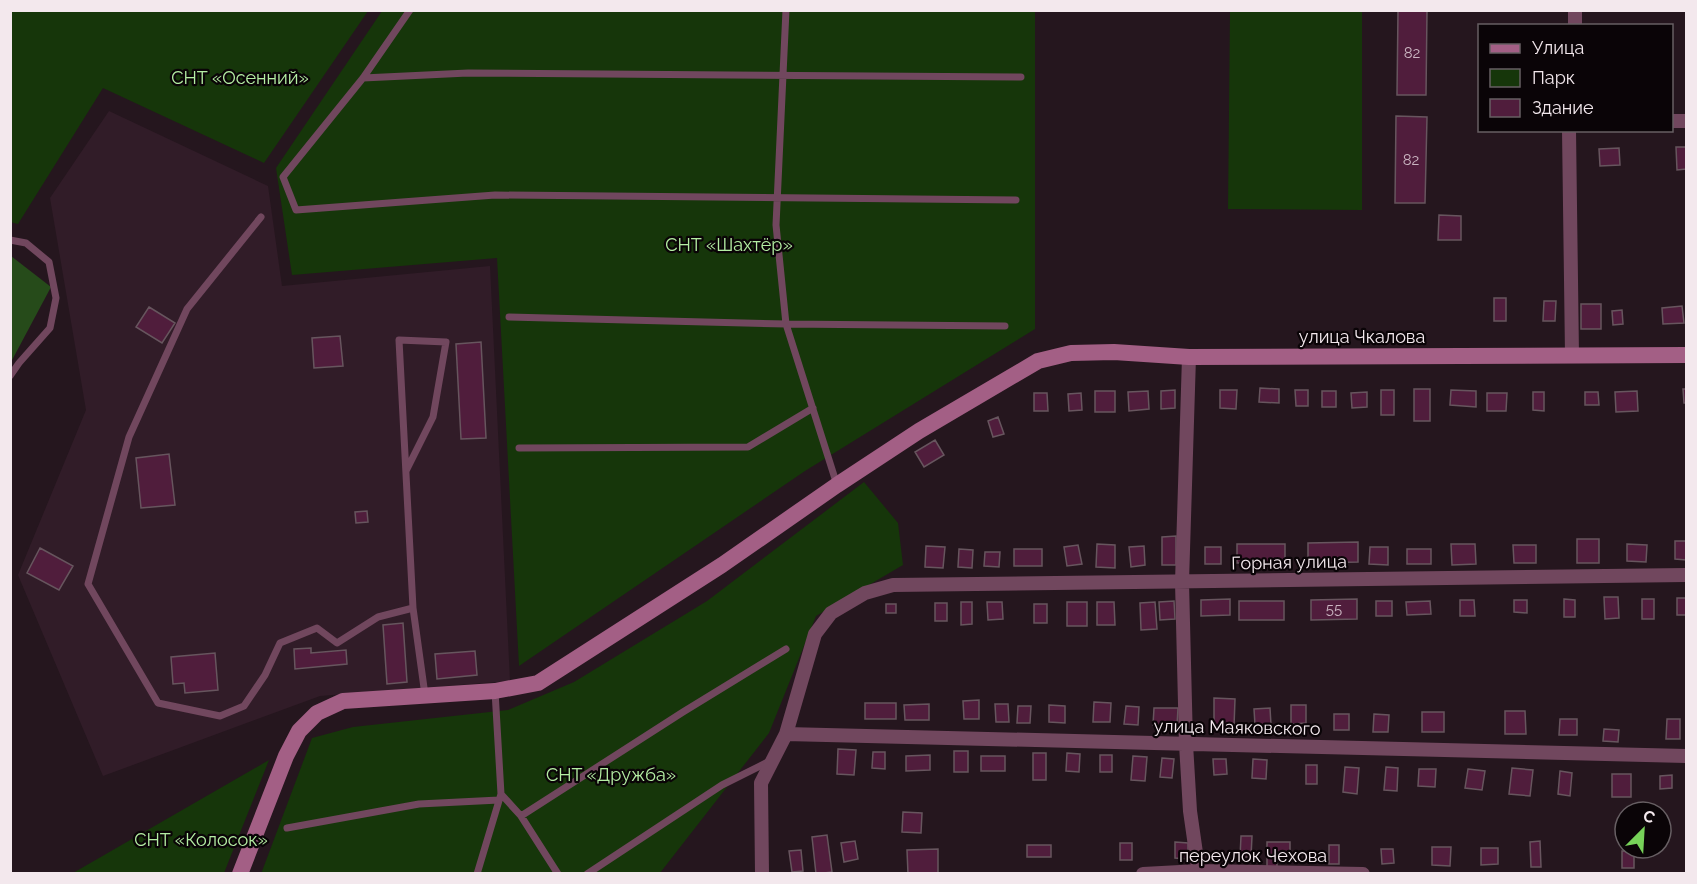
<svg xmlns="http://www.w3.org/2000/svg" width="1697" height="884" viewBox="0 0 1697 884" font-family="Raleway,sans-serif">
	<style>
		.built { fill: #311c28 }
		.green { fill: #16360a }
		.forest { fill: #264b1a }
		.building { fill: #501d3c; stroke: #67555e; stroke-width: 1.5 }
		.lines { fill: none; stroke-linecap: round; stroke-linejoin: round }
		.service { stroke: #71475e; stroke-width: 7 }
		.minor { stroke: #71475e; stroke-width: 14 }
		.secondary { stroke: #a35f85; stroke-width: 16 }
		.labels { text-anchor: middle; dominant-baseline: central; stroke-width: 4.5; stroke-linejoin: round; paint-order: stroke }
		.number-label { font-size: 15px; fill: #cab5c1 }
		.park-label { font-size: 18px; fill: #b4eea3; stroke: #0a0407 }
		.street-label { font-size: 18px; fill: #f3e8ed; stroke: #0a0407 }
	</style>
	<rect width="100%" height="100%" fill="#25161e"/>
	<path class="built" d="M109 111 268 186 282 286 490 266 510 681 320 696 103 776 18 575 86 410 50 198Z"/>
	<path class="green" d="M10 11 11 10 368 11 264 163 103 88 18 224 10 222Z
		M382 11H1035V329L805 471 519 666 497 258 292 275 276 168Z
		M1230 11H1362V210L1228 209Z
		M864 482 898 523 903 565 816 616 769 733 660 873 261 874 312 738 353 727 508 710 574 682 707 601Z
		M269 760 224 873H73Z"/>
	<path class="forest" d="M11 256 51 287 11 362Z"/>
	<path class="building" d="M1398 11H1427L1426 95H1397Z
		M1396 116 1427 117 1425 203H1395Z
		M1676 147H1686V169L1677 170Z
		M1619 148 1620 165 1600 166 1599 149Z
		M1439 215 1461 216V240H1438Z
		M1494 298H1506V321H1494Z
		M1544 301H1556L1555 321H1543Z
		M1581 304H1601V329H1581Z
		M1682 306 1684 323 1663 324 1662 308Z
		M149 307 175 323 162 343 136 327Z
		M1622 310 1623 324 1613 325 1612 311Z
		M340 336 343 366 314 368 312 338Z
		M481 342 486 438 461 439 456 344Z
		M1260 388 1279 389V403L1259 402Z
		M1414 389H1430V421H1414Z
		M1683 389H1686V403H1684Z
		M1175 390V408L1161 409V391Z
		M1220 390H1237L1236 409 1220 408Z
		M1295 390H1308V406H1296Z
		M1381 390H1394V415H1381Z
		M1451 390 1476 391V407L1450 405Z
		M1095 391H1115V412H1095Z
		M1148 391 1149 409 1129 411 1128 392Z
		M1322 391H1336V407H1322Z
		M1637 391 1638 411 1616 412 1615 392Z
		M1367 392V407L1352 408 1351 393Z
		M1533 392H1544V411L1533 410Z
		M1585 392H1598L1599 405H1585Z
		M1034 393H1047L1048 411H1034Z
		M1081 393 1082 410 1069 411 1068 394Z
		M1487 393H1507L1506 411H1487Z
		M998 417 1004 434 993 437 988 421Z
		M935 440 944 455 924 467 915 452Z
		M169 454 175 505 141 508 136 458Z
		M367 511 368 522 356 523 355 512Z
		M1176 536V565H1162V537Z
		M1577 539H1599V563H1577Z
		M1675 541H1686V560L1675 559Z
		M1358 542V562L1308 563V543Z
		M1097 544 1115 545V568L1096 567Z
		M1237 544H1285V563H1237Z
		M1451 544H1475L1476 564 1452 565Z
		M1627 544 1647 545 1646 562 1627 561Z
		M1078 545 1082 564 1067 566 1064 547Z
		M1513 545H1536V563H1514Z
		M926 546 945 547 943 568 925 567Z
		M1144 546 1145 565 1131 567 1129 547Z
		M1205 547H1221V564H1205Z
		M1370 547H1388V565L1369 564Z
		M40 548 73 566 59 590 27 573Z
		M959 549 973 550 972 568 958 567Z
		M1014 549H1042V566H1014Z
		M1407 549H1431V564H1407Z
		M985 552H1000L999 567 984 566Z
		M1604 597H1618L1619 618 1605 619Z
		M1677 598H1686V615H1677Z
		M1230 599V615L1201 616V600Z
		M1357 599V619L1311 620V600Z
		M1564 599 1575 600V617H1564Z
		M1642 599H1654V619H1642Z
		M1460 600H1474L1475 616H1460Z
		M1514 600H1527V613L1514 612Z
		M1174 601 1175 619 1160 620 1159 602Z
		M1239 601H1284V620H1239Z
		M1376 601H1392V616H1376Z
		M1430 601 1431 614 1407 615 1406 602Z
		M961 602H972V624L961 625Z
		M987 602H1002L1003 619 988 620Z
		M1067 602H1087V626H1067Z
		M1097 602H1114L1115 625H1097Z
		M1155 602 1157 629 1141 630 1140 603Z
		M935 603H947V621H935Z
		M886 604H896V613H886Z
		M1034 604H1047V623H1034Z
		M403 623 407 682 387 684 383 625Z
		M311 648V653L346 650 347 664 295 669 294 649Z
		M475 651 477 675 437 679 435 654Z
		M215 653 218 690 185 693 184 683 173 684 171 657Z
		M1214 698 1235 699 1234 727 1214 726Z
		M979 700V719H964L963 701Z
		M1094 702 1111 703 1110 722H1093Z
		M865 703H896V719H865Z
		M929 704V720H905L904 705Z
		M995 704H1008L1009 722H996Z
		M1049 705 1065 706V723L1049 722Z
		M1291 705H1306V723L1291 724Z
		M1018 706H1031L1030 723H1017Z
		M1126 706 1139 707 1138 725 1124 724Z
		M1154 708H1178L1177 726 1153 725Z
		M1270 708 1271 725H1255L1254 709Z
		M1505 711H1525L1526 734H1505Z
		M1422 712H1444V732H1422Z
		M1334 714H1349V730H1334Z
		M1374 714 1389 715 1388 732H1373Z
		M1560 719H1577V735H1559Z
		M1667 719H1680V739H1666Z
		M1604 729 1619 730 1618 742 1603 741Z
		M838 749 856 750 854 775 837 774Z
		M954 751H968V772H954Z
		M873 752H885V769L872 768Z
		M1033 753H1046V780H1033Z
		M1067 753 1080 754 1079 772 1066 771Z
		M930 755V770L906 771V756Z
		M1100 755H1112V772H1100Z
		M981 756H1005V771H981Z
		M1133 756 1147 757 1145 781 1131 780Z
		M1162 758 1174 759 1172 778 1160 777Z
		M1213 759H1226L1227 774 1214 775Z
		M1253 759 1267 760 1266 779 1252 778Z
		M1306 765H1317V784H1306Z
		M1345 767 1359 768 1357 794 1343 792Z
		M1386 767 1398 768 1397 791 1384 790Z
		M1512 768 1533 770 1530 796 1509 794Z
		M1419 769H1436L1435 787 1418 786Z
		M1468 769 1485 771 1482 790 1465 788Z
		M1560 771 1572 773 1570 796 1558 794Z
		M1612 774H1631V797H1612Z
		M1672 775V788L1660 789V776Z
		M903 812 922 813 921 833 902 832Z
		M827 835 832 872 816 874 812 837Z
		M1241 836H1252L1251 857H1240Z
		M855 841 858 859 844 862 841 843Z
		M1540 841 1541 867H1531L1530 842Z
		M1175 842 1188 843V859L1175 858Z
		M1267 842H1290V856H1277V869H1267Z
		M1120 843H1132V860H1120Z
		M1027 845H1051V857H1027Z
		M1329 845H1339V864H1329Z
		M1432 847H1451L1450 866 1432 865Z
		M1481 848H1498V864L1481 865Z
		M938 849V873L908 874 907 850Z
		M1381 849H1393L1394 863 1382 864Z
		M801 850 803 871 792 872 789 851Z
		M1622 851H1634V868H1622Z"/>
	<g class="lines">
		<path class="service" d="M410 10 363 78 283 177 296 210 495 195 1016 200
			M786 10 776 225 786 324 837 485
			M363 78 468 73 1021 77
			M261 217 187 309 129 437 88 584 158 703 220 716 244 706 265 675 280 643 317 628 337 643 378 617 413 608 425 695
			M10 240 26 243 49 262 56 298 50 328 19 363 10 376
			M509 317 786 324 1005 326
			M519 448 748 447 813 408
			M406 471 433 417 446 342 399 340 413 608
			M501 794 521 816 558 874
			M521 816 683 712 786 649
			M287 828 419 804 499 800
			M477 874 501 794 495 691
			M587 874 722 785 770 761"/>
		<path class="minor" d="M1575 26V10
			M1672 121H1686
			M1569 130 1572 355
			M1189 357 1182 582 1186 744 1190 811 1199 874
			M786 734 1686 756
			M762 874 761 783 786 734 815 634 831 613 865 593 893 585 1686 575
			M1143 874 1199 871 1363 874"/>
		<path class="secondary" d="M240 874 286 756 299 731 317 713 343 701 495 691 538 683 722 565 837 485 919 431 1038 361 1071 353 1114 352 1189 357 1686 355"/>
	</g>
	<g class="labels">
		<g class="number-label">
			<text x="1412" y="53">82</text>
			<text x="1411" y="160">82</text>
			<text x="1334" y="609">55</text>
		</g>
		<g class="park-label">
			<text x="240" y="77">СНТ «Осенний»</text>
			<text x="729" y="244">СНТ «Шахтёр»</text>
			<text x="611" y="774">СНТ «Дружба»</text>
			<text x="201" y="839">СНТ «Колосок»</text>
		</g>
		<g class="street-label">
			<text x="1362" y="336">улица Чкалова</text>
			<text transform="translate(1289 562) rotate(-1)">Горная улица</text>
			<text transform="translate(1237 727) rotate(1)">улица Маяковского</text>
			<text x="1253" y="855">переулок Чехова</text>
		</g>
	</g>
	<rect width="1697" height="884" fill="none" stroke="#f3e8ed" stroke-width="24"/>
	<rect x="1478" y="24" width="195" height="108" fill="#0a0407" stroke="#675f63" stroke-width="1.5"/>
	<rect x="1490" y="44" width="30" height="9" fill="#a35f85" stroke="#675f63" stroke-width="1.5"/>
	<text x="1532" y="54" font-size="18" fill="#f3e8ed">Улица</text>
	<rect x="1490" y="69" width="30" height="18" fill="#16360a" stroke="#675f63" stroke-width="1.5"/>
	<text x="1532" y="84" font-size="18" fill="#f3e8ed">Парк</text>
	<rect x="1490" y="99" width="30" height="18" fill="#501d3c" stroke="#675f63" stroke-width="1.5"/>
	<text x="1532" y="114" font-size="18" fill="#f3e8ed">Здание</text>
	<g transform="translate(1643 830) rotate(24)"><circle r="28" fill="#0a0407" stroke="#675f63" stroke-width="1.5"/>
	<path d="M0-4.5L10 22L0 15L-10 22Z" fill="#77d259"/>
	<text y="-9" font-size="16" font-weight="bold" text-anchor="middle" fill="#f3e8ed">С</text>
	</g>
</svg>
